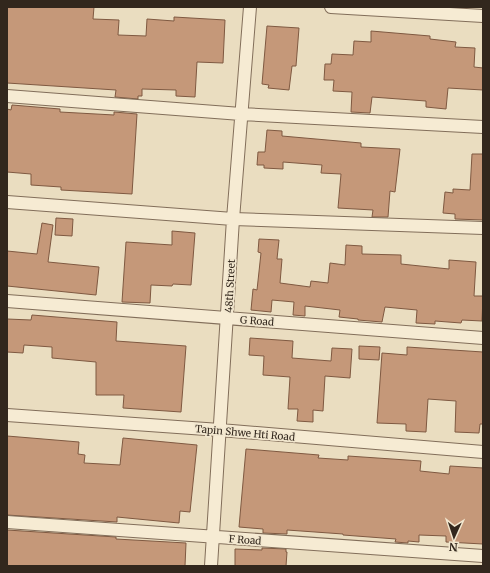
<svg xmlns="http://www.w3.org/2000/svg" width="490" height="573" viewBox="0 0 490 573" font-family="Merriweather,serif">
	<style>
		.building { fill: #c59879; stroke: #7f5941 }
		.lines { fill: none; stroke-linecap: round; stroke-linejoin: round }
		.street-casing { stroke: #826e5a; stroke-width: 14 }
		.street { stroke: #f6ebd3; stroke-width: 12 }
		.labels { text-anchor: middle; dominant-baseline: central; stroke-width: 3.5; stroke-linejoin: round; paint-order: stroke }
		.street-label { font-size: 10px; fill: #32271d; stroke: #f2e7cf }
	</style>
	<rect width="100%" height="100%" fill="#eaddc0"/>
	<path class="building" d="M7 7H94L93 19 119 20 118 35 146 36 147 19 174 21V17L225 20 223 63 197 62 195 97 176 96V90L142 89V96H138V99L115 97 116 90 7 83Z
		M267 26 299 28 296 66H292L289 90 268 88 269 85 262 84Z
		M371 31 430 36V39L456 42 455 47 475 48 474 67 483 68V90L448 88 446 109 426 107V101L372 97 370 113 351 112 352 92 333 91 334 80H324L325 64H331L332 54 353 55 354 41 371 42Z
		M12 105 60 109V112L114 115V112L137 114 132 194 61 190V187L31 185V174L7 172V109L11 110Z
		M267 130 282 131V136L361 143V147L400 149 395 192 390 191 388 217H372L373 210 338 208 341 174 321 173 322 165 283 162V169L264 168V165H257L258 152H265Z
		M472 154H483V220L455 219V214L443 213 445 192 453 193V189L470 190Z
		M56 218 73 219 72 236 55 235Z
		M42 223 53 225 48 262 99 267 96 295 7 286V251L37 254Z
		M172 231 195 233 191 285 173 284 172 286 151 285 150 303 122 302 126 242 172 245Z
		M259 239 279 240 277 259H282L280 283 310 287 311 281 328 283 330 263 345 265 346 245 362 246V254L401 255V264L449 269V260L476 262 474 296H483L482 321 462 320 461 323 435 321V324L416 323 417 310 385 307 382 322 358 320V319L339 317 340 310 305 306V316L293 315 294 302 272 300 271 312 251 310 253 289 257 290 261 253 258 252Z
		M32 315 117 322 116 341 186 346 181 412 123 408 124 395H96V362L52 358V347L24 345 23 353 7 352V319L31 320Z
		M250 338 293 341 292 358 331 361 332 348 352 349 350 378 325 376 323 411 313 410V422L297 421 298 409H288L290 377 263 375 264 356 249 355Z
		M359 346 380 347 379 360 359 359Z
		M407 347 483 352V424H480L479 433 455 432 456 401 428 399 426 432 406 431V424L377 423 382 353 407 355Z
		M7 436 79 442 78 454 85 455 84 463 120 465 123 438 197 445 190 512 180 511 179 523 117 517V522L7 515Z
		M246 449 319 455 318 458 348 460V456L421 461 420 471 449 474 450 466 483 468V544L446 542V536L419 535V542L408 541V543L395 542 396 539 343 535V534L287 530V534L263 533V529L239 527Z
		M7 530 116 537V539L186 543 185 566H7Z
		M262 548 286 549V552H287L286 566H235V549L262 550Z"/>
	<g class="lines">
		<g class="street-casing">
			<path id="street" d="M331 7 483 16
				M7 96 241 114 483 127
				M7 202 233 219 483 228
				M7 301 483 338
				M7 415 220 430 483 452
				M7 522 483 556
				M211 566 233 219 250 7"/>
		</g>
		<use href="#street" class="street"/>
	</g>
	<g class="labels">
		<g class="street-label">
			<text transform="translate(230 286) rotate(-87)">48th Street</text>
			<text transform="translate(257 321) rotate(4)">G Road</text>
			<text transform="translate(245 433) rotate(5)">Tapin Shwe Hti Road</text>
			<text transform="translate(245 540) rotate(4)">F Road</text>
		</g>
	</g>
	<rect width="490" height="573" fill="none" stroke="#32271d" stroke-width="16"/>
	<g transform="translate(454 537) rotate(183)" stroke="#f2e7cf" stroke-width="3" paint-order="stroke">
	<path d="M0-3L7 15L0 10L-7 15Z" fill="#32271d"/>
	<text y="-6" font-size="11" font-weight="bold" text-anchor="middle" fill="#32271d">N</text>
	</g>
</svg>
